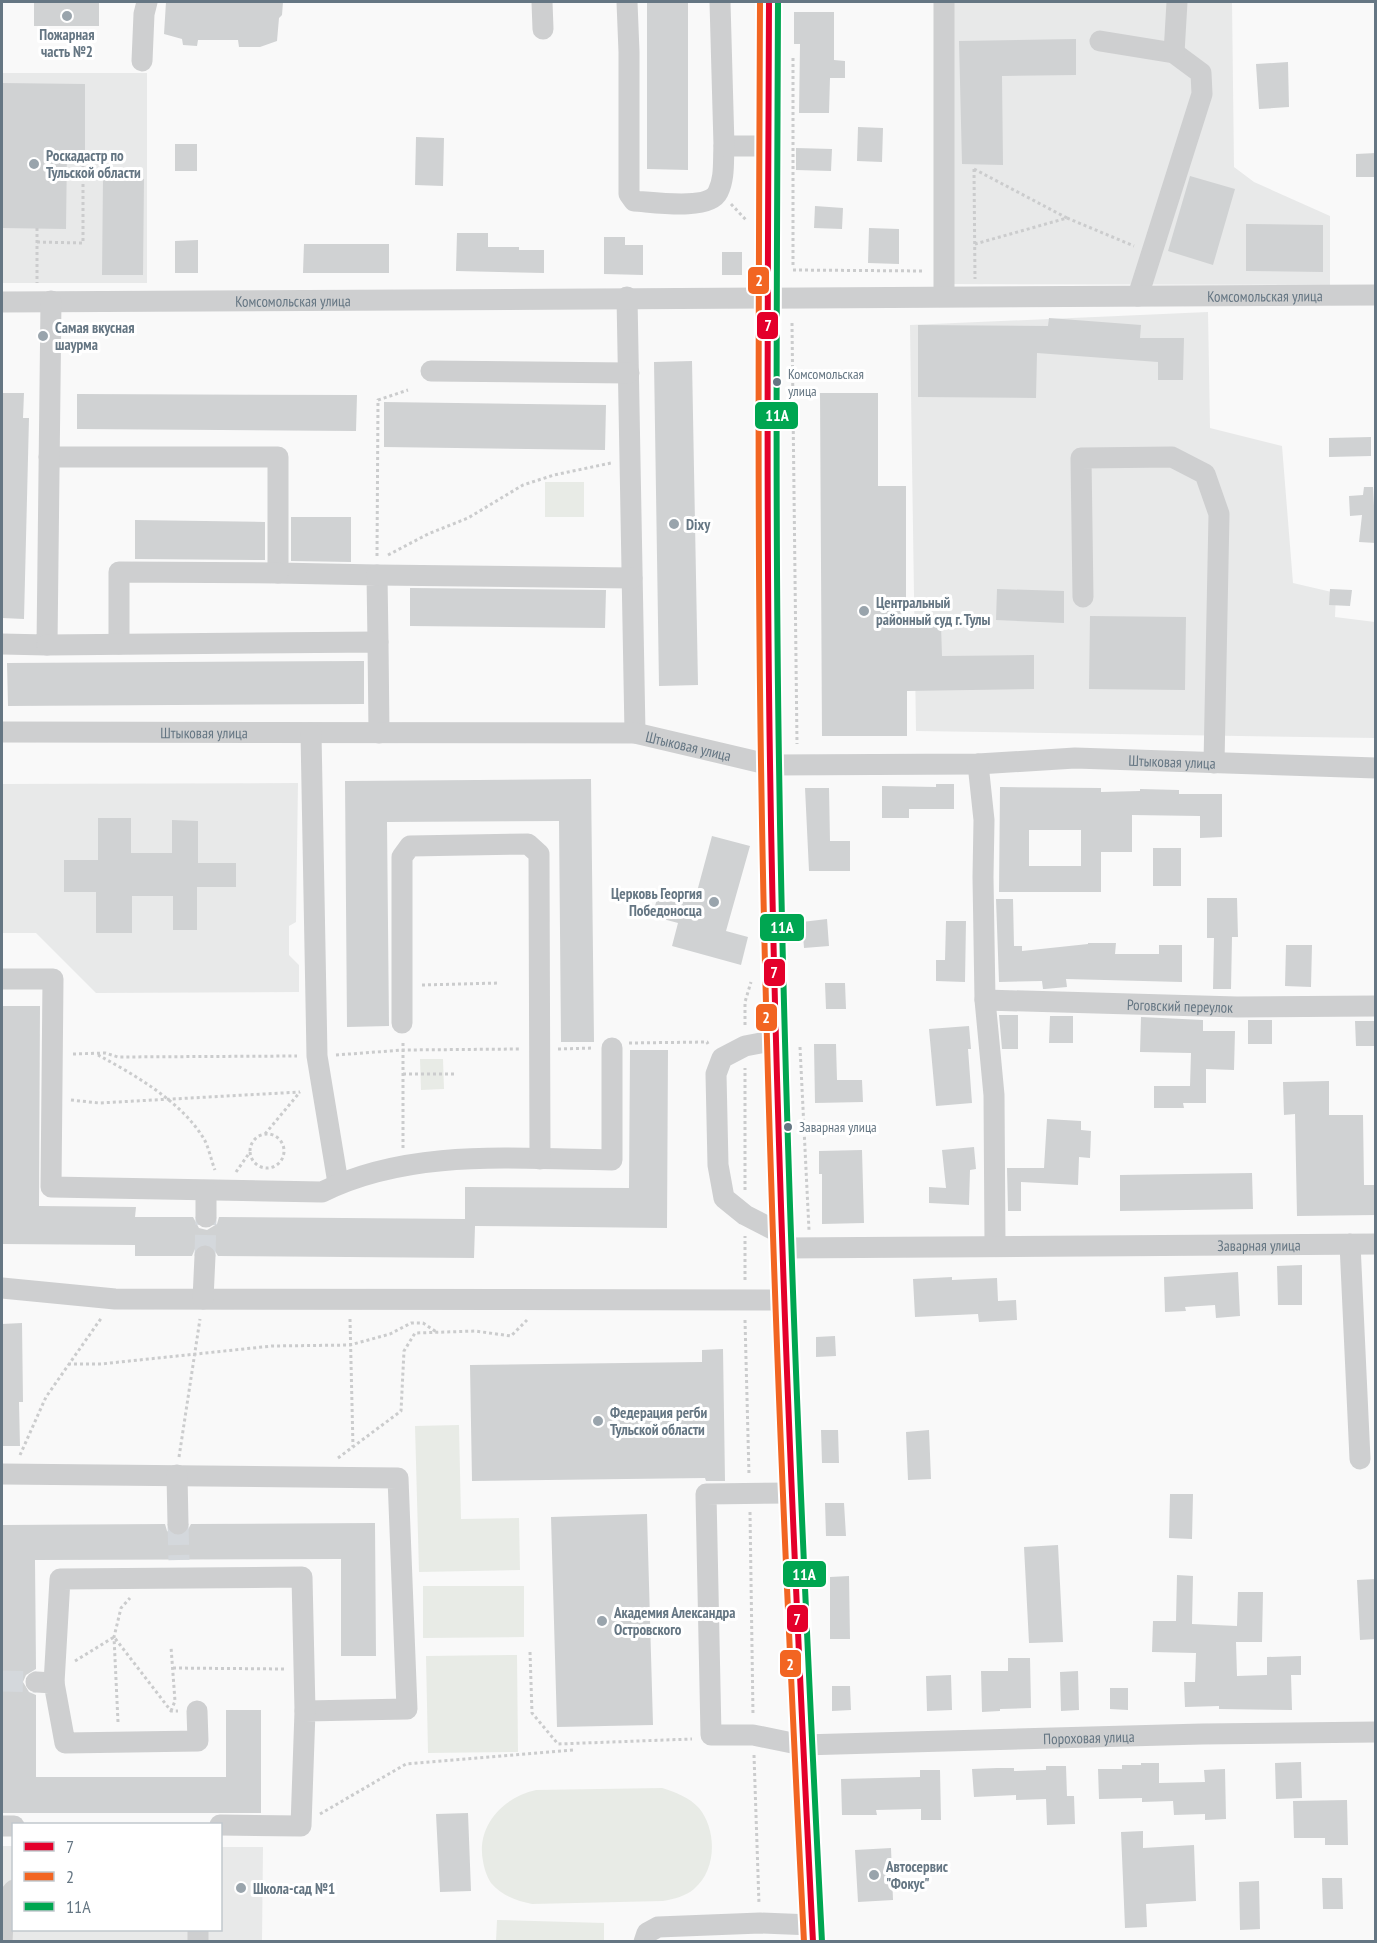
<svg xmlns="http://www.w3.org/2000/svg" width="1377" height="1943" viewBox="0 0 1377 1943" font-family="'PT Sans Narrow',sans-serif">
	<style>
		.built { fill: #e8e9e9 }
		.green { fill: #e8ebe6 }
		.building { fill: #d0d2d3; fill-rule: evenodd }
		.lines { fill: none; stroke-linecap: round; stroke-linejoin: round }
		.minor-tunnel { stroke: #d4d8dc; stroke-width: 21; stroke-dasharray: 21 10; stroke-linecap: butt }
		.path { stroke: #cbcccd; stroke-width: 3; stroke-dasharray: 3 3; stroke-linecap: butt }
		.minor { stroke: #cecfd0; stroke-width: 21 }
		.major { stroke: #e1e2e2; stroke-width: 26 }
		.bus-1-casing { stroke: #fff; stroke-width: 10 }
		.bus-2-casing { stroke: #fff; stroke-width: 10 }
		.bus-3-casing { stroke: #fff; stroke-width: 10 }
		.bus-1 { stroke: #e4002b; stroke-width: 6 }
		.bus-2 { stroke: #f26522; stroke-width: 6 }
		.bus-3 { stroke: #00a651; stroke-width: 6 }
		.poi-dot { fill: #99a4ac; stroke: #fff; stroke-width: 2 }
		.bus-dot { fill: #657683; stroke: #fff; stroke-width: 2 }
		.labels { text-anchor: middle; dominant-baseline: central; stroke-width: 6; stroke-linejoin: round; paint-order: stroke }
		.bus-label { font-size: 14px; fill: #657683; stroke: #fff; text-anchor: start }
		.poi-label { font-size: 15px; font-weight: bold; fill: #657683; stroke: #fff; text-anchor: start }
		.street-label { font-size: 15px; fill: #657683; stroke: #fff }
		.line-badge { stroke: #fff; stroke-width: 2 }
		.badge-label { font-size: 16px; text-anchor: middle; font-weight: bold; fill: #fff }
	</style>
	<rect width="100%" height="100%" fill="#f9f9f9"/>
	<path class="built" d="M939 2H1232L1234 167 1254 182 1330 216V285L938 284Z
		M2 73H147V283H2Z
		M1208 312 1210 428 1282 446 1293 583 1336 593 1335 617 1375 622V738L916 731 910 325Z
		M298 783 296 922 289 926V955L299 965V992L96 993 36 933H2V784Z
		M2 1846H13L14 1930H220L221 1847H263L262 1941H2Z"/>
	<path class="green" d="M545 482H584V517H545Z
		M420 1059H443L444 1089 421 1090Z
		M459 1425 461 1519 519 1518 520 1570 419 1572 415 1426Z
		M423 1586H524V1637L423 1638Z
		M517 1655 518 1752 428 1753 426 1656Z
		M662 1788C675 1792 689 1797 699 1808 717 1830 717 1870 694 1889 686 1896 674 1899 663 1901L532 1904C517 1901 502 1896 491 1883 487 1877 484 1868 483 1861 476 1826 503 1797 536 1790Z
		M497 1920 604 1923V1941H496Z"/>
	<path class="building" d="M34 2H99V26H34Z
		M166 2H283L282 15 279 18 277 41 260 47H239L238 40H198L197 46 183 45 182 39 164 34Z
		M647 2H688V170L647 169Z
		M794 12H834V60L845 61V78H830L829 113H799L800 44H794Z
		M1076 39V75L1002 76 1003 165 962 164 959 41Z
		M1288 62 1289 107 1259 109 1256 64Z
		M2 83 85 84V151L67 150 66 229 2 228Z
		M858 127 883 128 882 162 857 161Z
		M416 137 444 138 443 186 415 185Z
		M175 144H197V171H175Z
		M796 148 832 149 831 171 796 170Z
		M1376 153V177H1356V154Z
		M1190 176 1235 189 1213 265 1168 251Z
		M103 178 144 179 143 275H102Z
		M815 206 843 208 842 229 814 228Z
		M1246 224 1323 225V272L1246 271Z
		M869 228 899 229V264L868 263Z
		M457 233H488V247H519V250H544V273L456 271Z
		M604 237H625V245H643V275L604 274Z
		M198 240V273H175V241Z
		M304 244H389V273H303Z
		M722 252H742V275H722Z
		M1049 318 1141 325 1140 338H1184L1183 380H1158V362L1037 353 1036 398 918 397V325L1048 326Z
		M692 361 698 685 659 686 654 362Z
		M2 393H24L23 418H29L24 619 2 618Z
		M820 393H878V486H906V626L941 625 942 656 1034 655V689L907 691V736H822Z
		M77 394 357 395 356 431 77 429Z
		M384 402 606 405 605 450 384 447Z
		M1371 437V456L1329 457V438Z
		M1364 487H1373L1376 543 1359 542 1362 515 1350 516 1349 496 1363 495Z
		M291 517H351V562L291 561Z
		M135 520 265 522V560L135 559Z
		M410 588 606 590 605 628 410 626Z
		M997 589 1064 591V623L996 620Z
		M1330 589 1352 590 1350 606 1329 605Z
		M1090 616 1186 617 1185 690 1089 689Z
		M364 661V704L8 706 7 663Z
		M591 779 594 1042H561L559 821 387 822 389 1026 347 1027 345 781Z
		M936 784H954V809H909V818H882V786L936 787Z
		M1000 787 1101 788V792L1140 791V789L1179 790V794H1222V837L1200 838V816L1132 815V852H1101V892H999ZM1029 830H1081V866H1029Z
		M805 788H829L830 841H850V871H809Z
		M98 818H131V853H172V820L198 821V863H236V887H197V930H173V896H132V933H96V892H64V860H98Z
		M712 836 750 846 726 931 748 937 741 965 672 946 678 923 652 916 660 889 695 899Z
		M1153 848H1181V886H1153Z
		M1207 898H1237L1238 937H1232L1231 989H1213L1214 938H1207Z
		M996 899H1013L1014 946H1022V951L1088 944V943H1116L1115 954H1159V945H1182V982L1066 979 1067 987 1045 989H1043L1042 981 999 982Z
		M827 919 829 946 804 948 802 922Z
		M946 921H966L965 982 936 981V960H945Z
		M1286 945H1312L1311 987 1285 986Z
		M825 983H845L846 1009H826Z
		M2 1006H40L39 1206 136 1207 135 1217H193L199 1228 207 1230 217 1224 219 1217 465 1219V1187L629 1188 630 1050H668L667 1228 475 1226 474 1258 218 1256 212 1246 205 1243 195 1249 192 1256H135V1245L2 1244Z
		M999 1015H1018V1049H1002Z
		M1050 1016H1073V1043H1049Z
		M1141 1017 1203 1020V1031H1235L1234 1070 1206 1069V1103H1183L1184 1108H1154V1086H1190L1191 1053 1140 1052Z
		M1248 1020H1272V1044H1248Z
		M1355 1021H1376V1046H1356Z
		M969 1026 971 1049H968L972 1103 936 1106 929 1029Z
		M814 1044H836L837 1080H862L863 1102 815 1103Z
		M1329 1081V1115H1363L1364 1185H1376V1215L1297 1216 1295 1114 1284 1115 1283 1082Z
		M1047 1119 1081 1121V1130L1091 1131 1090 1158 1079 1157 1078 1185 1021 1182V1211H1008L1007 1168H1044Z
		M974 1147 976 1169 970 1170 969 1205 929 1203V1187L946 1188 942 1150Z
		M862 1150 864 1223 822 1224V1174H819V1151Z
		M1252 1173 1253 1209 1120 1211V1175Z
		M1302 1265V1305H1278L1277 1266Z
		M1238 1272 1240 1316 1216 1318 1215 1305 1185 1307 1186 1311 1165 1312 1164 1277Z
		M952 1277V1280L997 1278 998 1301 1016 1300 1017 1320 979 1322 978 1314 915 1317 913 1279Z
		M22 1323 23 1402H19L20 1446H2V1324Z
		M835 1336 836 1356 816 1357V1337Z
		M723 1349 725 1481H706L705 1478 472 1481 470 1365 702 1362V1350Z
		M821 1430H838L839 1463H822Z
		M929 1430 931 1479 908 1480 906 1432Z
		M1170 1494H1193L1192 1539 1169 1538Z
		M825 1503H844L846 1536H826Z
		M647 1514 653 1725 557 1727 551 1517Z
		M375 1523 376 1656H341V1559L35 1560 36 1669 26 1675 23 1682 29 1692 36 1695V1777H226V1710H261V1813H2V1525L165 1524 167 1531 178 1537 185 1535 191 1524Z
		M1058 1545 1063 1642 1029 1643 1024 1547Z
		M1177 1575 1193 1576 1192 1624 1237 1626 1238 1592H1263L1262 1642H1236L1237 1676 1267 1675V1657L1301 1656V1675H1291L1292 1710 1219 1709V1706L1185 1707 1184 1682H1195L1196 1653 1152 1652 1153 1621H1176Z
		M849 1576 850 1639H830V1577Z
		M1376 1579V1639L1360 1640 1357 1580Z
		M1008 1658H1030L1031 1708 1000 1709V1711L982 1712 981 1671H1008Z
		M1078 1671 1079 1710 1061 1711 1060 1672Z
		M951 1675 952 1710 927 1711 926 1676Z
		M832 1686H850L851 1710 832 1711Z
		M1110 1688H1128V1710L1110 1709Z
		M1301 1762 1302 1798 1276 1799 1275 1763Z
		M1141 1763H1159V1783L1205 1782 1204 1770 1225 1769 1226 1819 1205 1820V1814L1174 1815 1173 1801 1142 1802V1798L1099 1799 1098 1769H1122V1765H1141Z
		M1046 1766H1066L1067 1796H1074L1075 1824 1047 1825 1046 1799 1016 1800V1795L974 1797 972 1769 997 1768H1014V1771L1046 1770Z
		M920 1770H940L941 1820H921V1809L876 1810 877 1815H842L841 1779 920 1777Z
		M1347 1800 1348 1845H1325V1838H1294L1293 1801Z
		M468 1813 471 1891 440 1892 436 1814Z
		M1143 1831V1848L1194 1845 1196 1901 1146 1904 1147 1927 1125 1928 1121 1832Z
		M891 1848 893 1900 858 1902 855 1850Z
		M1322 1878H1342L1343 1909H1323Z
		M1259 1881 1260 1929 1240 1930 1239 1882Z"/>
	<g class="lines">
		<path class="minor-tunnel" d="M205 1256 206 1217
			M178 1524 179 1560
			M2 1681 36 1682"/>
		<path class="path" d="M974 169 1067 218 975 244
			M974 169 975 279
			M731 204 747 221
			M1067 218 1134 246
			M37 228V283
			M37 242 83 243V162
			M793 265V57
			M793 270 924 271
			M792 323 797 744
			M388 555 428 534 468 518 523 485 554 475 611 463
			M377 556 378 400 408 390
			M422 985 499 983
			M745 1025V1002L751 982
			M629 1043 707 1042 708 1044
			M800 1047 809 1230
			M558 1049 593 1048
			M73 1054 105 1053 118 1057 297 1056
			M98 1055C135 1075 182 1102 204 1139 209 1148 211 1160 215 1170
			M336 1055 403 1050 521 1049
			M403 1074H456
			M71 1100 99 1103 300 1092
			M265 1134 300 1092
			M250 1151a17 17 0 1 1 34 0a17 17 0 1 1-34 0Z
			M403 1148V1041
			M236 1172 250 1152
			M745 1190V1068
			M745 1280V1236
			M350 1319 353 1447
			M745 1320 749 1475
			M68 1364H101L272 1346 350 1345 390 1334 411 1323H423L438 1333
			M20 1455 46 1397 102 1317
			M179 1457 200 1319
			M338 1458 401 1411 404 1351 415 1333 475 1331 511 1336 527 1320
			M750 1512 753 1715
			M530 1652 532 1713 558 1744 692 1739
			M75 1661 114 1637 171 1711H178
			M173 1668 285 1669
			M171 1711 175 1701 171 1647
			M118 1722 114 1637 121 1608 130 1598
			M754 1755 759 1904
			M320 1814 406 1764 574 1750"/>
		<g class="minor">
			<path d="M542 2 543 29"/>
			<path d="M627 2 629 52V194L634 201C653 202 709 211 718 192 725 178 723 161 724 146H768"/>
			<path d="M720 2 724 146"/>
			<path d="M944 2V296"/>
			<path d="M1100 41 1174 53 1201 73 1202 94 1138 296"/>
			<path d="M1174 53 1177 2"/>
			<path d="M142 61 144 14 147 2"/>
			<path d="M627 297 635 733"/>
			<path id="s1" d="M2 302 1376 295"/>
			<path d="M431 371 629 373"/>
			<path d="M49 457H278V573L377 575 378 642"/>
			<path d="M377 575 632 578"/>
			<path d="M1083 597 1081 458 1172 457 1205 474 1219 514 1214 763"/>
			<path d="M2 644 47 645 51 301"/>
			<path d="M119 644V572L278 573"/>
			<path d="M47 645 378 642 379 733"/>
			<path id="s2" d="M2 732 635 733 771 765 978 764 1075 758 1376 768"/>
			<path d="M311 733 317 1056 338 1183"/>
			<path d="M978 764 984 820 983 877 985 1000 994 1095 995 1246"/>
			<path d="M2 979H53L51 1187 322 1192C411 1148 515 1159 612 1160V1048"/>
			<path id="s3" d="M985 1000 1237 1007 1376 1006"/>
			<path d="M402 1023V857L410 846 528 844 539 854 540 1159"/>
			<path d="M777 1040 745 1046 722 1058 716 1074 718 1165 724 1198 745 1215 782 1234"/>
			<path d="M206 1217V1191"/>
			<path d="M1350 1244 1360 1459"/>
			<path id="s4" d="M783 1248 1376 1244"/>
			<path d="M2 1288 115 1299 784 1300"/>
			<path d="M203 1299 205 1256"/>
			<path d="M2 1474 398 1478 407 1709 305 1711 301 1826 220 1825"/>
			<path d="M177 1475 178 1524"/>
			<path id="s5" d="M790 1493 706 1494 711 1735H753L802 1745 1202 1734 1376 1732"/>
			<path d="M36 1682 54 1683 65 1743 198 1741 197 1711"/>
			<path d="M54 1683 60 1579 302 1577 305 1711"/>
			<path d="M2 1826H14"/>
			<path d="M198 1930V1942"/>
			<path d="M2 1942 4 1902 14 1890"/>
			<path d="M644 1942 647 1933 658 1927 760 1923 812 1925"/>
		</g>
		<path class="major" d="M769 2C768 255 767 509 770 762 777 1156 792 1549 813 1942"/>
		<g class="bus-1-casing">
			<path id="bus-1" d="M769 2C768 255 766 509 770 763 776 1156 793 1549 813 1942"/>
		</g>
		<g class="bus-2-casing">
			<path id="bus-2" d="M760 2C759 255 757 509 761 763 767 1156 784 1549 804 1942"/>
		</g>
		<g class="bus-3-casing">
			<path id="bus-3" d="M778 2C777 256 775 509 779 763 785 1156 802 1549 822 1942"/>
		</g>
		<use href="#bus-1" class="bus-1"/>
		<use href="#bus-2" class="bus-2"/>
		<use href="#bus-3" class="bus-3"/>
	</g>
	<g class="poi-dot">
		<circle cx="67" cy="16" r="6"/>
		<circle cx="34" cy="164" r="6"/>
		<circle cx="43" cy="336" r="6"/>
		<circle cx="674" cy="524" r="6"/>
		<circle cx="864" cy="611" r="6"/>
		<circle cx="714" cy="902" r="6"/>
		<circle cx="598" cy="1421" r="6"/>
		<circle cx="602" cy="1621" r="6"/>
		<circle cx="874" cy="1875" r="6"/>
		<circle cx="241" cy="1888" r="6"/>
	</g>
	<g class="bus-dot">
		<circle cx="777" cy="382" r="5"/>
		<circle cx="788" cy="1127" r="5"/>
	</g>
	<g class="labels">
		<g class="bus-label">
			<text x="788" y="374">Комсомольская<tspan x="788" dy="17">улица</tspan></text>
			<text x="799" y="1127">Заварная улица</text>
		</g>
		<g class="poi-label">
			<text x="67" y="34" text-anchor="middle">Пожарная<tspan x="67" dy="17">часть №2</tspan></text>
			<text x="46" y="155">Роскадастр по<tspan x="46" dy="17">Тульской области</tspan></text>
			<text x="55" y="327">Самая вкусная<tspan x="55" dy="17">шаурма</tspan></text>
			<text x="686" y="524">Dixy</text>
			<text x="876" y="602">Центральный<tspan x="876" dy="17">районный суд г. Тулы</tspan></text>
			<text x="702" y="893" text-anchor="end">Церковь Георгия<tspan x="702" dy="17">Победоносца</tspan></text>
			<text x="610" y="1412">Федерация регби<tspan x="610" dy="17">Тульской области</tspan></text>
			<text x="614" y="1612">Академия Александра<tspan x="614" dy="17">Островского</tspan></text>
			<text x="886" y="1866">Автосервис<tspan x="886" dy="17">"Фокус"</tspan></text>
			<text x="253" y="1888">Школа-сад №1</text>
		</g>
		<g class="street-label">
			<text stroke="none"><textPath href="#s1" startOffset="1263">Комсомольская улица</textPath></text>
			<text stroke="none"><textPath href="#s1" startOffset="291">Комсомольская улица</textPath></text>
			<text stroke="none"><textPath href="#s2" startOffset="202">Штыковая улица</textPath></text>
			<text stroke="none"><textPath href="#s2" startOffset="688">Штыковая улица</textPath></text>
			<text stroke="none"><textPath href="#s2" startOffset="1174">Штыковая улица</textPath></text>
			<text stroke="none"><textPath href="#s3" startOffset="195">Роговский переулок</textPath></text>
			<text stroke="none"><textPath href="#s4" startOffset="476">Заварная улица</textPath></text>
			<text stroke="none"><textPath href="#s5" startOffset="704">Пороховая улица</textPath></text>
		</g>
	</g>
	<g class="line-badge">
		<rect x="747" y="266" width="23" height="29" rx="6" fill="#f26522"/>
		<rect x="756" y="311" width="23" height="29" rx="6" fill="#e4002b"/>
		<rect x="754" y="401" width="45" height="29" rx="6" fill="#00a651"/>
		<rect x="759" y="913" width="46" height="29" rx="6" fill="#00a651"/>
		<rect x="763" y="958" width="23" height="29" rx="6" fill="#e4002b"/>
		<rect x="755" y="1003" width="23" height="29" rx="6" fill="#f26522"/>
		<rect x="782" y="1560" width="45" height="28" rx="6" fill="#00a651"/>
		<rect x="786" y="1604" width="23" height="29" rx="6" fill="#e4002b"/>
		<rect x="779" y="1649" width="23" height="29" rx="6" fill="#f26522"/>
	</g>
	<g class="badge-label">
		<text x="759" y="286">2</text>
		<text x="768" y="331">7</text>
		<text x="777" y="421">11А</text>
		<text x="782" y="933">11А</text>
		<text x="774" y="978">7</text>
		<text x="766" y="1023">2</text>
		<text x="804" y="1580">11А</text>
		<text x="797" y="1625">7</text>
		<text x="790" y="1670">2</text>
	</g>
	<rect width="1377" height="1943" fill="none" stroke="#657683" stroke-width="6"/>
	<rect x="12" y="1823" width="210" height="108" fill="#ffffff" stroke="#c1c8cd" stroke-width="1.5"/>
	<rect x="24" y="1842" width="30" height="9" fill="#e4002b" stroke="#c1c8cd" stroke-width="1.5"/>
	<text x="66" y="1853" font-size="18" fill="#657683">7</text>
	<rect x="24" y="1872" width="30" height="9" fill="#f26522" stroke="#c1c8cd" stroke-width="1.5"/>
	<text x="66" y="1883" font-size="18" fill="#657683">2</text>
	<rect x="24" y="1902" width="30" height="9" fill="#00a651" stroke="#c1c8cd" stroke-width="1.5"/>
	<text x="66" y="1913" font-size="18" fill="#657683">11А</text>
</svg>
